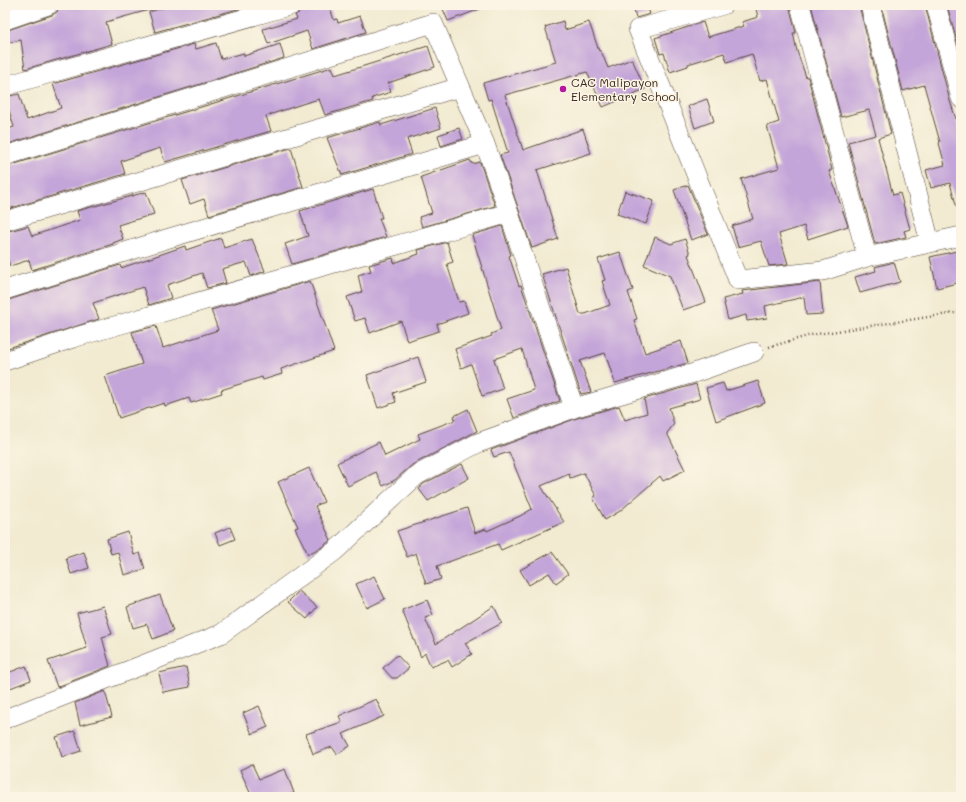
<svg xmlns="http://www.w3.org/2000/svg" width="966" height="802" viewBox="0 0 966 802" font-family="Mali,sans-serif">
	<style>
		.building { fill: #c4a5d9 }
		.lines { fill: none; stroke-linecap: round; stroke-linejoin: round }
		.minor-casing { stroke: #564739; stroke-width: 20 }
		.path { stroke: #564739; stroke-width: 2.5; stroke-dasharray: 1 3; stroke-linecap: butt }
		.minor { stroke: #fff; stroke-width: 19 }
		.poi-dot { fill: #b5179e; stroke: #fcf5e5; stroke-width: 1.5 }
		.labels { text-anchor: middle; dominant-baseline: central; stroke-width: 3; stroke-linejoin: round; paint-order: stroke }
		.poi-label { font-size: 12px; fill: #3b2a1e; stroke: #fcf5e5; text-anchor: start }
	</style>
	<rect width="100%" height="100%" fill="#fcf5e5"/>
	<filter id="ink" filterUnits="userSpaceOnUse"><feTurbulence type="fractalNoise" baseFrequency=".025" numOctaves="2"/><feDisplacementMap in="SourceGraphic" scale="8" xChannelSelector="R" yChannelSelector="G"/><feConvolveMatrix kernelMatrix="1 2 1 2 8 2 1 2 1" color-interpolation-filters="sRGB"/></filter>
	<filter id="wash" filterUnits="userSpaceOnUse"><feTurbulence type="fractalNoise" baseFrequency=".012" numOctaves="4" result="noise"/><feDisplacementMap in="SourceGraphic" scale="16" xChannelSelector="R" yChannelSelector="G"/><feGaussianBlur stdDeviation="0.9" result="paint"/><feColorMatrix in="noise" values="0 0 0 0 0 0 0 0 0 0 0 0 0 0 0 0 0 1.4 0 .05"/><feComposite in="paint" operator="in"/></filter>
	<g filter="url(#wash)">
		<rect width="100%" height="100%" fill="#f2ebd2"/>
		<g id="blocks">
			<path class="building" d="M59 5H151L152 9 106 22 112 44 25 69 21 40 5 43V31L52 15 57 12Z
				M172 5H252L155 32 149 12Z
				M303 5H329L334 20 337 19 338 23 360 16 366 32 313 49 307 31 268 44 263 29 297 19 295 15 300 12Z
				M454 5H488V6L448 21 443 9Z
				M633 5H647L650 14 636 18Z
				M755 5H789L796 33H793L797 51 806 77H808L832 170 829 171 848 226 808 239 804 226 779 234 788 264 769 266 761 241 738 247 732 226 753 219 741 179 779 168 767 126 779 122 767 79 760 81 752 54 727 62 724 53 688 64V66L670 72 664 53 660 54 655 38 703 22 708 37 744 26 742 22 758 17Z
				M811 5H859L891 134 878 138 893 195 900 193 910 229 904 231 906 237 875 244 848 142 876 135 869 110 841 117Z
				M881 5H925L950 101 961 134V208H957L950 183 931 188 926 170 945 165 939 143 940 142 924 85 903 91Z
				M947 5H961L960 53Z
				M563 21 565 30 589 22 599 51H601L608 68 632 59 645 89 603 107 587 72 505 95 523 150 583 129 591 153 537 170 558 239 532 248 500 155 508 153 491 99 488 100 483 83 556 62 545 27Z
				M216 43 221 59 244 53V56L280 44 284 58 8 144 5 130 14 127 5 97 19 94 27 120 61 108 53 84 194 44 196 49Z
				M428 46 435 67 388 83 391 92 372 98 373 101 325 115 319 99 305 103 266 116 271 131 165 162 160 148 121 161 125 174 5 210V167L332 67 335 75Z
				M707 99 714 121 695 128 688 106Z
				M435 108 441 128 407 139 412 154 342 175 327 138 380 122 381 125Z
				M459 128 463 139 441 146 438 135Z
				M291 148 303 187 209 215 204 199 190 204 182 180Z
				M470 160 472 164 480 162 495 206 422 227 419 217 432 213 421 177Z
				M688 185 708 234 691 240 674 190Z
				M373 189 382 218H379L386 237 292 264 285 244 308 236 300 211Z
				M625 191 654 201 646 224 617 214Z
				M146 192 154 214 118 225 123 239 113 243V244L32 270 29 260 10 266 5 252V232L28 226 32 236 80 220 77 211Z
				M502 226 511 255 509 256 519 286 521 285 560 401 514 418 507 399 534 390 522 349 494 359 503 389 482 396 471 364 461 368 455 349 492 336 491 334 501 330 472 235Z
				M655 237 671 244 685 239 690 254 688 255 706 302 683 310 670 276 644 265Z
				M221 238 224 248 252 239 265 271 251 276 246 262 222 269 226 283 207 288 202 273 167 285 171 298 149 305 143 287 93 303 99 319 5 349V301L120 265 121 268 185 246 186 250Z
				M447 242 453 262 447 264 459 302 464 301 468 313 437 324 439 331 407 341 401 321 370 333 365 318 355 321 347 297 362 292 358 275 371 271 369 265 393 258 394 263 419 254 418 250Z
				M961 250V282L937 288 930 257Z
				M620 252 633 290 628 292 637 319 634 320 645 353 681 341 688 363 615 383 605 353 580 361 591 392 581 394 542 274 566 267 580 314H585L610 305 602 281 605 280 598 259Z
				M894 262 900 282 860 293 855 277 876 271 875 267Z
				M310 281 334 351 281 369 282 374 263 380 262 377 221 390 222 393 191 403 189 398 165 406 164 403 119 418 105 376 142 364 132 332 156 326 163 348 218 330 211 310Z
				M820 282 823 314 806 315 804 297 765 306 767 318 747 321 746 315 728 320 723 299 743 294 742 291Z
				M418 357 426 382 393 393 396 402 378 408 367 375Z
				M758 381 765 403 716 421 706 388 723 383 726 391Z
				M696 384 700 399 669 408 674 424 667 433 685 470 663 481 660 476 620 511 605 520 593 498 596 496 584 473 570 478 569 474 541 486 564 522 501 550 498 544 437 566 441 579 426 584 416 553 407 557 397 531 467 508 475 533 486 529 487 531 520 516 532 509 509 452 494 457 491 450 577 418 619 406 625 420 647 413 644 399Z
				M468 409 477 431 412 465 395 480 383 486 376 472 348 486 337 463 379 442 385 456 420 439 418 434 455 420 454 416Z
				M462 464 469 478 428 501 419 489 423 484Z
				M309 468 324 502 315 506 331 540 322 547 308 554 295 528 298 527 278 482Z
				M230 527 235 539 220 545 215 533Z
				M128 532 134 555 140 553 145 569 124 575 118 552 111 554 107 539Z
				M84 552 89 568 71 574 66 558Z
				M552 552 568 574 556 583 549 573 529 585 520 570Z
				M374 576 385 599 367 608 356 584Z
				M299 591 317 607 307 619 288 602Z
				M160 595 173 631 153 639 147 624 133 628 127 607Z
				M427 600 433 615 425 618 436 644 494 606 502 623 465 643 472 654 452 667 448 660 431 667 425 653 421 657 402 610Z
				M103 606 112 634 102 637 110 666 57 687 48 661 87 648 77 613Z
				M397 655 409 668 397 678H392L383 668Z
				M26 666 31 680 5 690V674Z
				M186 667 190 687 163 692 159 673Z
				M105 691 112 717 80 725 75 703Z
				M376 699 384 716 343 734 350 746 337 754 332 747 313 754 306 734 342 722 339 716Z
				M259 706 268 727 252 734 243 713Z
				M75 731 81 751 62 757 56 737Z
				M252 764 259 779 285 769 294 793 282 797H252L240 770Z"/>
		</g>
	</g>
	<g filter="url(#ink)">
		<use href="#blocks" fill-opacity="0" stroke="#564739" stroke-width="1"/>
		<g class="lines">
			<g class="minor-casing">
				<path id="minor" d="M723 5 638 29 738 280 823 271 867 257 961 236
					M800 5 867 257
					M870 5 930 243
					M936 5 961 98
					M5 20 48 5
					M5 86 292 5
					M5 156 433 23 485 144 509 213 76 337 5 361
					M509 213 574 408
					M5 221 460 87
					M5 290 166 239 485 144
					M5 719 221 634 335 551 417 475 478 443 574 408 694 373 754 352"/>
			</g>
			<path class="path" d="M769 347 811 335 961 312"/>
			<use href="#minor" class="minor"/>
		</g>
	</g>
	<circle class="poi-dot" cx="563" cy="89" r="4"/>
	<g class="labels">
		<g class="poi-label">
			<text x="571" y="82">CAC Malipayon<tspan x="571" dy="14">Elementary School</tspan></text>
		</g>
	</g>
	<rect width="966" height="802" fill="none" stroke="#fcf5e5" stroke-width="20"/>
</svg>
